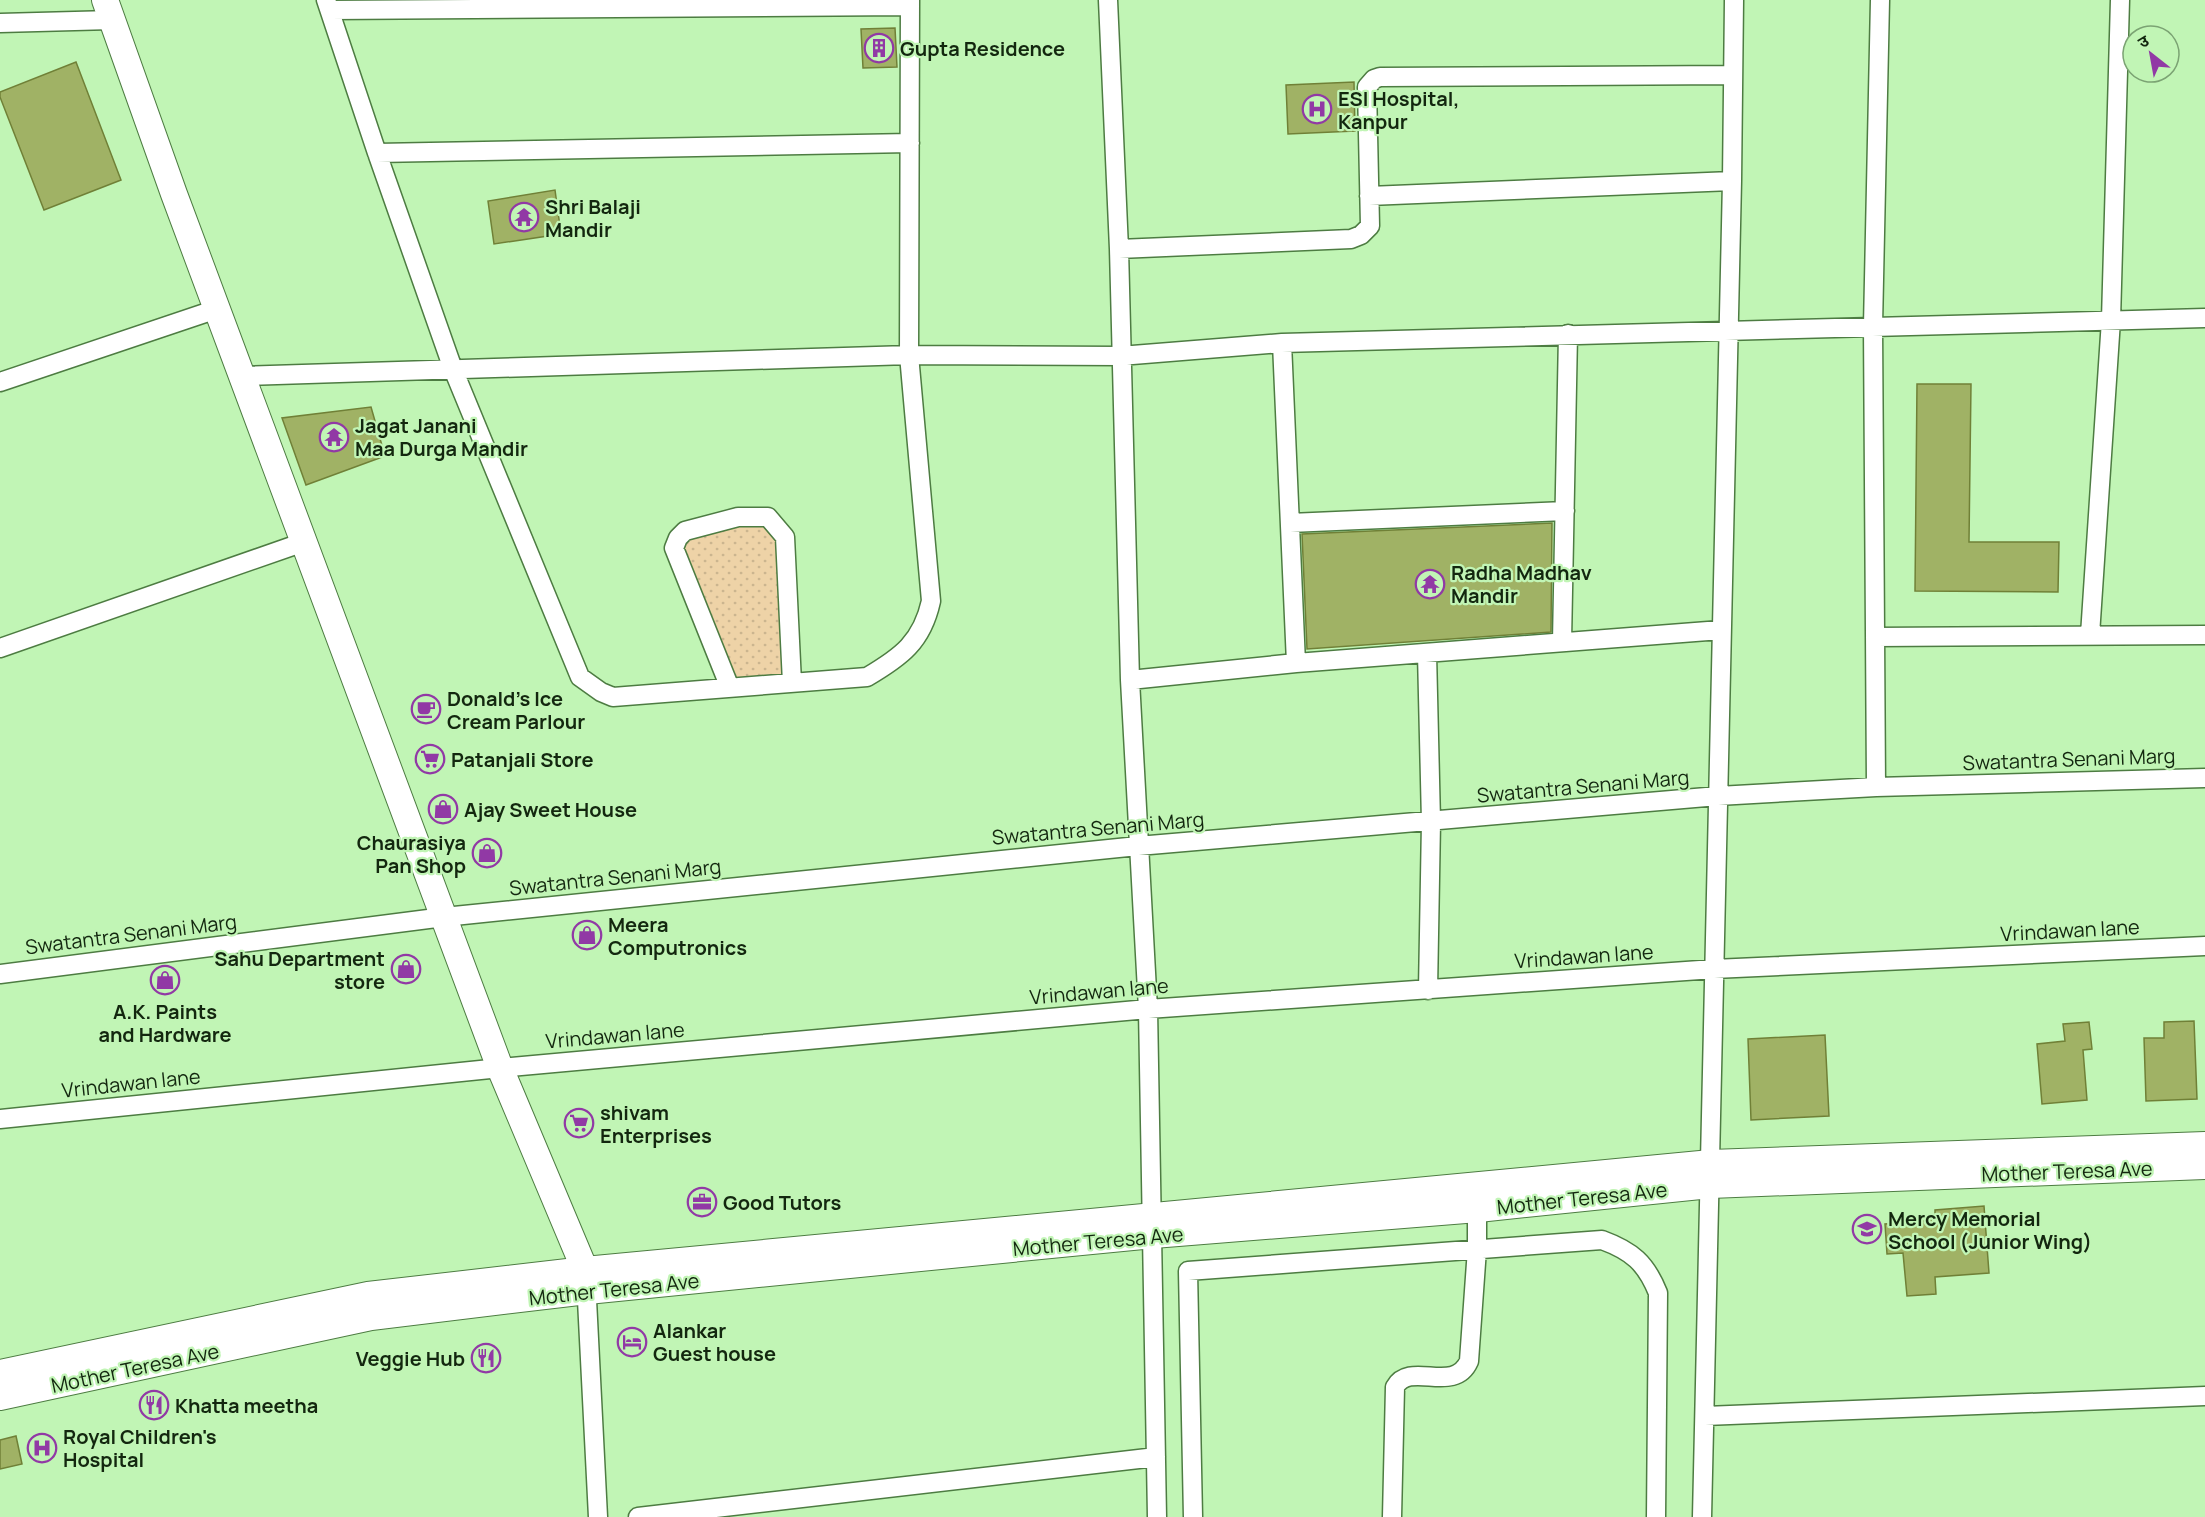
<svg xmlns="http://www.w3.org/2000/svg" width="2205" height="1517" viewBox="0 0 2205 1517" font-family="Manrope,'Noto Sans Devanagari',sans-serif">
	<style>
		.green { fill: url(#green-dots) }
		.building { fill: #a0b265; stroke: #708037; stroke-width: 1.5 }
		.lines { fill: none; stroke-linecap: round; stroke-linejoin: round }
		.street-casing { stroke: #4d7c42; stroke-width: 21 }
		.secondary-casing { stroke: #4d7c42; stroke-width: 28 }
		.street { stroke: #fff; stroke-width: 18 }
		.secondary { stroke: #fff; stroke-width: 26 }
		.labels { text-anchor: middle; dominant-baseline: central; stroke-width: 4.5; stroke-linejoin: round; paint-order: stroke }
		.poi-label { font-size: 20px; font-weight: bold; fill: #13270f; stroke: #c1f5b5; text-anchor: start }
		.street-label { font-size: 20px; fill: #13270f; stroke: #c1f5b5 }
	</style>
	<defs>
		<pattern id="green-dots" width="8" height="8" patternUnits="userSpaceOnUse" patternTransform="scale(1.5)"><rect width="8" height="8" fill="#eed3a7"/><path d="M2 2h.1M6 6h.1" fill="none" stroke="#cbb58f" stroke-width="1.8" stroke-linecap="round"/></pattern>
	</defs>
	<rect width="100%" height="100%" fill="#c1f5b5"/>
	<path class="green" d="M738 521H763L783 539 789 680 732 685 679 541Z"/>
	<path class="building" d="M895 28 897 67 863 68 861 29Z
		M76 62 121 180 44 210 0 97V92Z
		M1354 82 1355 131 1288 134 1286 85Z
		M555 190 561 234 494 244 488 201Z
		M1917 384H1971L1969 542H2059L2058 592 1915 591Z
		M371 407 385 456 306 485 282 418Z
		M1552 523 1551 632 1307 649 1302 534Z
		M2194 1021 2197 1099 2146 1101 2144 1038H2164V1022Z
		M2089 1022 2092 1049 2083 1050 2087 1100 2042 1104 2037 1044 2065 1041 2063 1024Z
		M1825 1035 1829 1116 1751 1120 1748 1039Z
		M1984 1206 1989 1273 1935 1277 1936 1294 1907 1296 1903 1253 1887 1254 1885 1224 1935 1220V1210Z
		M16 1436 22 1464 0 1469V1440Z"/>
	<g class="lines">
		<g class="street-casing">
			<path id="street" d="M326 0 377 153 453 369 580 677 601 692 613 697 867 677C901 657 922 642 931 601L909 355 910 0
				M1108 0 1119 249 1130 680 1148 1009 1157 1517
				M330 10 910 6
				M0 23 112 20
				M377 153 910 143
				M1369 196 1732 181
				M1119 249 1351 239 1361 235 1370 226 1367 87 1374 79 1380 77 1732 75
				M1282 343 1296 663
				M242 376 909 355 1120 356 1282 343 2205 318
				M0 382 217 309
				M1290 523 1565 511
				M2090 635 2111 320 2120 0
				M1875 637 2205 635
				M1562 642 1568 334
				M0 648 304 542
				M1427 653 1431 822 1428 990
				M1130 680 1296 663 1721 630
				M730 688 674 548 678 538 685 531 738 517H768L785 537 792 683
				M1876 787 1873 326 1880 0
				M0 974 444 917 1138 846 1718 796 1876 787 2205 778
				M0 1119 500 1068 1148 1009 1714 969 2205 946
				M586 1280 598 1517
				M1705 1416 2205 1396
				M638 1517 1156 1457
				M1193 1517 1188 1271 1602 1240C1632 1251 1646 1263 1658 1293L1656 1517
				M1392 1517 1395 1387C1410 1360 1454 1395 1469 1361L1477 1249V1199
				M1702 1517 1732 181 1734 0"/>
		</g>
		<g class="secondary-casing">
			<path id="secondary" d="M105 0 174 194 500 1068 585 1270
				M0 1373 368 1295 585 1270 1711 1163 2205 1145
				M0 1397 371 1317 587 1291 1153 1235 1478 1209 1710 1185 2205 1166"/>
		</g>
		<use href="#street" class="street"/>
		<use href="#secondary" class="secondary"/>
	</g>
	<defs>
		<g id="building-ring" transform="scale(1.5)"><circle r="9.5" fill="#c1f5b5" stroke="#9139a5" stroke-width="1.5"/><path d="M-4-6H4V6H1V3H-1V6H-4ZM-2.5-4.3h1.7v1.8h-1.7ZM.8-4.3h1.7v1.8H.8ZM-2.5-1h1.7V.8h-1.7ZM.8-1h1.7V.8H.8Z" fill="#9139a5"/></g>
		<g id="hospital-ring" transform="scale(1.5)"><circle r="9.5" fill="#c1f5b5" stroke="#9139a5" stroke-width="1.5"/><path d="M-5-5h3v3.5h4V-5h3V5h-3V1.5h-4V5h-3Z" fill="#9139a5"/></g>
		<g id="temple-ring" transform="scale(1.5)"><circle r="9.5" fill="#c1f5b5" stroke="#9139a5" stroke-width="1.5"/><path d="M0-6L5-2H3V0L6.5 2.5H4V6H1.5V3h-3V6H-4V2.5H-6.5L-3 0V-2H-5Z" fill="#9139a5"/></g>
		<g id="cafe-ring" transform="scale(1.5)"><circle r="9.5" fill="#c1f5b5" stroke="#9139a5" stroke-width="1.5"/><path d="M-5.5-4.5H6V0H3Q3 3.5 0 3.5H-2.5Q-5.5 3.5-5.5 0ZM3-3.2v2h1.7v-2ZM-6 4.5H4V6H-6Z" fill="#9139a5"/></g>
		<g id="supermarket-ring" transform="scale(1.5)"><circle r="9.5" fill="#c1f5b5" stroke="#9139a5" stroke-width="1.5"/><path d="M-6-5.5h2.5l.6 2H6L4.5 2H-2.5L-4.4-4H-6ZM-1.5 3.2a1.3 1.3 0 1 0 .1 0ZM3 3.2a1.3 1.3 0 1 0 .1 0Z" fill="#9139a5"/></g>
		<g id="shop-ring" transform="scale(1.5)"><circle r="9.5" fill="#c1f5b5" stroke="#9139a5" stroke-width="1.5"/><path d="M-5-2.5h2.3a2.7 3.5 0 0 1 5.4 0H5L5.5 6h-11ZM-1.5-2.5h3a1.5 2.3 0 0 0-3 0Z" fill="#9139a5"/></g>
		<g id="office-ring" transform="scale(1.5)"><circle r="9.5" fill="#c1f5b5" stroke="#9139a5" stroke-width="1.5"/><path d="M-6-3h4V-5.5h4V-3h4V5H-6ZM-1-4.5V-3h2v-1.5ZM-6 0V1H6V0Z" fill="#9139a5"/></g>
		<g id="school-ring" transform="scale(1.5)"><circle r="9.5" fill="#c1f5b5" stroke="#9139a5" stroke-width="1.5"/><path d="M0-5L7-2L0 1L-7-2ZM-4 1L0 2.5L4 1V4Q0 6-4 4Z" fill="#9139a5"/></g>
		<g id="hotel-ring" transform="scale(1.5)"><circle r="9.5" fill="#c1f5b5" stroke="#9139a5" stroke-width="1.5"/><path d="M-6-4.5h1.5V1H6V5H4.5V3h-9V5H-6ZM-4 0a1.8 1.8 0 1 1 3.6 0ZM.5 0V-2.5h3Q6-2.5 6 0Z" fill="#9139a5"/></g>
		<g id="restaurant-ring" transform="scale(1.5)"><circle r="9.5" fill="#c1f5b5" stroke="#9139a5" stroke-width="1.5"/><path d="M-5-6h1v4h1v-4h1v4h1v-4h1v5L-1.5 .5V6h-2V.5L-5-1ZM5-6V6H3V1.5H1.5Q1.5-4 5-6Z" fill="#9139a5"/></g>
	</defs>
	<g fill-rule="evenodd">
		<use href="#building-ring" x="879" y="48"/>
		<use href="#hospital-ring" x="1317" y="109"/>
		<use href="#temple-ring" x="524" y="217"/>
		<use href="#temple-ring" x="334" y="437"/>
		<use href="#temple-ring" x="1430" y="584"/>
		<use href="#cafe-ring" x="426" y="709"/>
		<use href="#supermarket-ring" x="430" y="759"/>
		<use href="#shop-ring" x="443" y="809"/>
		<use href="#shop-ring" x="487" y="853"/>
		<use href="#shop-ring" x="587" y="935"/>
		<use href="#shop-ring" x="406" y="969"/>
		<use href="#shop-ring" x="165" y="980"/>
		<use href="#supermarket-ring" x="579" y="1123"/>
		<use href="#office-ring" x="702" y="1202"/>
		<use href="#school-ring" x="1867" y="1229"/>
		<use href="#hotel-ring" x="632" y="1342"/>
		<use href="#restaurant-ring" x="486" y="1358"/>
		<use href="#restaurant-ring" x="154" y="1405"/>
		<use href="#hospital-ring" x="42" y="1448"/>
	</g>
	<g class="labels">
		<g class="poi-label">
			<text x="900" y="48">Gupta Residence</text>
			<text x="1338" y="98">ESI Hospital,<tspan x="1338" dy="23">Kanpur</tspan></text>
			<text x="545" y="206">Shri Balaji<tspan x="545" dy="23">Mandir</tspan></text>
			<text x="355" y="425">Jagat Janani<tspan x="355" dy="23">Maa Durga Mandir</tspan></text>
			<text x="1451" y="572">Radha Madhav<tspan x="1451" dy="23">Mandir</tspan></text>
			<text x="447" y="698">Donald's Ice<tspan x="447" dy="23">Cream Parlour</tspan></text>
			<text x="451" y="759">Patanjali Store</text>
			<text x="464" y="809">Ajay Sweet House</text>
			<text x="466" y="842" text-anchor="end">Chaurasiya<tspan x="466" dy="23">Pan Shop</tspan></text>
			<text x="608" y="924">Meera<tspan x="608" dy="23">Computronics</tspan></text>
			<text x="385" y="958" text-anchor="end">Sahu Department<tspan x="385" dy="23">store</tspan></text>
			<text x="165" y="1011" text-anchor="middle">A.K. Paints<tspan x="165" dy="23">and Hardware</tspan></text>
			<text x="600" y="1112">shivam<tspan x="600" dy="23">Enterprises</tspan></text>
			<text x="723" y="1202">Good Tutors</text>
			<text x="1888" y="1218">Mercy Memorial<tspan x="1888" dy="23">School (Junior Wing)</tspan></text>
			<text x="653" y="1330">Alankar<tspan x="653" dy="23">Guest house</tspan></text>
			<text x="465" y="1358" text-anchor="end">Veggie Hub</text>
			<text x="175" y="1405">Khatta meetha</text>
			<text x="63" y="1436">Royal Children's<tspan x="63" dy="23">Hospital</tspan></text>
		</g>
		<g class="street-label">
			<text transform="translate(2069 759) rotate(-2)">Swatantra Senani Marg</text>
			<text transform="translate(1583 786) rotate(-5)">Swatantra Senani Marg</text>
			<text transform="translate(1098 828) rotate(-5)">Swatantra Senani Marg</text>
			<text transform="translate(615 877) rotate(-6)">Swatantra Senani Marg</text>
			<text transform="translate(2070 930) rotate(-3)">Vrindawan lane</text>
			<text transform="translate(131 934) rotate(-7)">Swatantra Senani Marg</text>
			<text transform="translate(1584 956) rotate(-4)">Vrindawan lane</text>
			<text transform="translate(1099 991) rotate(-5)">Vrindawan lane</text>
			<text transform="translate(615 1035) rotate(-5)">Vrindawan lane</text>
			<text transform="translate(131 1083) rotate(-6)">Vrindawan lane</text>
			<text transform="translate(2067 1171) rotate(-2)">Mother Teresa Ave</text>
			<text transform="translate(1582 1198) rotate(-6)">Mother Teresa Ave</text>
			<text transform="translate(1098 1241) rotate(-5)">Mother Teresa Ave</text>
			<text transform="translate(614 1289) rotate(-6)">Mother Teresa Ave</text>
			<text transform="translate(135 1368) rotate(-12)">Mother Teresa Ave</text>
		</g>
	</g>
	<g transform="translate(2151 54) rotate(329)"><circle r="28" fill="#c1f5b5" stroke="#7ba373" stroke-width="1.5"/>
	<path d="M0-4.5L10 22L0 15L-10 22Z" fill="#9139a5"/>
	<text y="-9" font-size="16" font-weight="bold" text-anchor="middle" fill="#13270f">उ</text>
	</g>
</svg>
